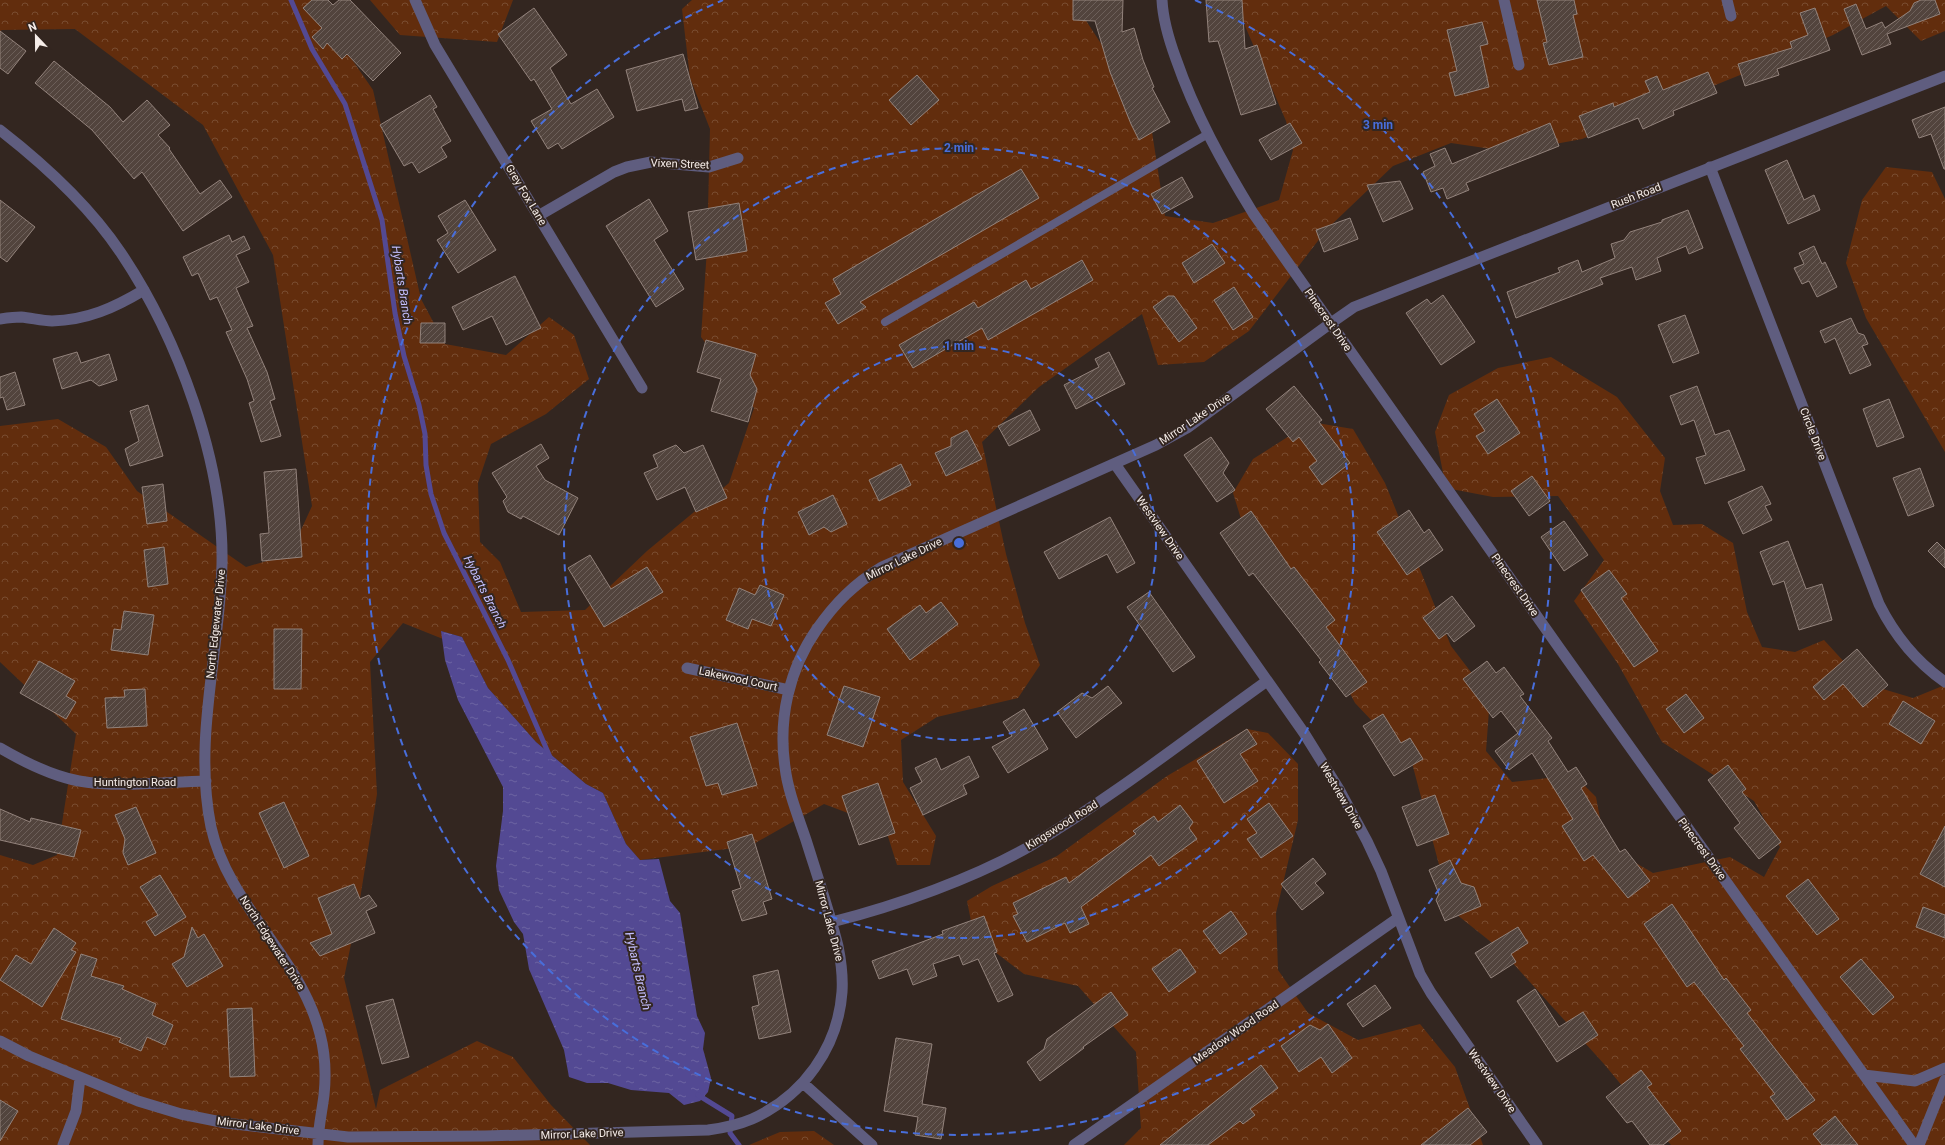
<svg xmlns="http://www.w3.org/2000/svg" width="1945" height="1145" viewBox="0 0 1945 1145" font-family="Roboto,sans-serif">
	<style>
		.forest { fill: url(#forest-crowns) }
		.water { fill: url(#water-ripples) }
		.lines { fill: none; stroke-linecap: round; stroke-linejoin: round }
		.stream { stroke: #534993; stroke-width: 5 }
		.building { fill: url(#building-hatch); stroke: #93837c }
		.service { stroke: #5f5d7f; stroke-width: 8 }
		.minor { stroke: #5f5d7f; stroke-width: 11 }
		.tertiary { stroke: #5f5d7f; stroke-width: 11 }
		.ring { fill: none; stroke: #486edb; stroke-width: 2; stroke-dasharray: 7 5 }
		.labels { text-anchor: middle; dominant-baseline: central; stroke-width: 4; stroke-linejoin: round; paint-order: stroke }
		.street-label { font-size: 11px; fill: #f6ede9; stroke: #332620 }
		.water-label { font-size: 12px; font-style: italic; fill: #c3bfff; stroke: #332620 }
		.centre { fill: #486edb; stroke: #332620; stroke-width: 2 }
		.ring-label { font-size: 12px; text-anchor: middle; font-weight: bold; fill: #486edb; stroke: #332620; stroke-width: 4; stroke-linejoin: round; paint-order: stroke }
	</style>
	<defs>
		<pattern id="forest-crowns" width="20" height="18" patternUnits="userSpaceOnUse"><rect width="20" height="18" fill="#622d0d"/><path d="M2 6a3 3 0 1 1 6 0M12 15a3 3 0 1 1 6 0" fill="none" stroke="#794c30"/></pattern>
		<pattern id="water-ripples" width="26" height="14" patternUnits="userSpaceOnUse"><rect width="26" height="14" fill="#534993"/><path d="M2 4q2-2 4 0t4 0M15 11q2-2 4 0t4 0" fill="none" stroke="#6c64a2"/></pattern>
		<pattern id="building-hatch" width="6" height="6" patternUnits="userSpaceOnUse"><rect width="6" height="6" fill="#52443d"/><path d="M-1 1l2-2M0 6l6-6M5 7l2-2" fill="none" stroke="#6c5f59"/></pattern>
	</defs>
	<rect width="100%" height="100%" fill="#332620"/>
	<path class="forest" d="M0 0H311L373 90 421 299 445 344 506 355 549 317 574 335 589 379 546 414 491 444 478 483 480 542 500 562 521 612 585 610 647 551 729 483 754 408 701 337 707 249 710 129 690 78 682 9 692 0H1079L1085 19 1150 119 1165 216 1213 223 1279 200 1293 150 1286 121 1245 26 1237 0H1945V31L1921 41 1886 6 1833 35 1750 71 1582 139 1512 152 1451 143 1393 166 1327 229 1249 331 1204 362 1158 365 1142 314 1039 387 982 442 1006 554 1025 623 1040 665 1018 698 937 717 901 740 903 782 936 836 930 865H897L885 827 824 804 750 846 640 860 626 844 603 793 586 784 536 742 488 688 462 637 441 631 443 639 403 623 370 662 377 794 359 905 344 978 376 1109 380 1090 477 1041 513 1057 551 1105 590 1145H0V855L33 865 57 855 76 734 0 662V426L58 419 106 447 137 491 246 567 290 554 312 506 273 255 203 125 75 29 2 30 0 31Z
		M370 0H513L497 42 400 35Z
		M1886 167 1932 172 1945 199V452L1866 318 1846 263 1862 200Z
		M1551 357 1617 397 1665 458 1660 491 1673 525 1702 524 1733 543 1747 612 1762 647 1795 652 1824 640 1847 665 1883 689 1913 698 1945 685V1145H1671L1604 1064 1501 950 1451 910 1412 763 1355 703 1305 606 1250 548 1233 493 1253 459 1311 422 1353 429 1385 483 1451 646 1490 697 1486 751 1512 782 1574 775 1596 797 1605 845 1653 873 1730 857 1764 877 1780 847 1754 801 1662 742 1618 664 1574 601 1604 560 1558 496 1493 497 1446 488 1435 432 1449 395 1498 368Z
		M1247 729 1268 733 1298 764V820L1276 913 1278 970 1308 1013 1358 1040 1420 1024 1455 1067 1483 1145H1124L1141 1128 1136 1052 1078 986 1024 974 974 936 967 901 992 886 1057 856 1167 776Z
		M814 1131 834 1145H749L780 1132Z"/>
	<path class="water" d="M441 631 462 637 488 688 536 742 586 784 603 793 626 844 640 860 659 859 670 901 680 913 697 1016 705 1033 703 1049 711 1078 708 1092 700 1101 684 1105 669 1093 631 1090 608 1083H587L569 1077 564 1050 529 969 523 934 514 922 499 890 496 866 503 811V787L458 700 445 660Z"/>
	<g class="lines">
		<path class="stream" d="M291 0 312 49 345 104 382 220 395 313 404 356 419 405 425 434 426 465 431 494 444 533 508 660 550 757
			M698 1095 732 1116 730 1133 739 1145"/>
	</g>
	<path class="building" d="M312 0H328L333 5 339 0H350L401 53 373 81 347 54 342 59 327 43 323 49 312 37 322 28 303 8Z
		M1073 0H1123L1122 32 1134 28 1143 60 1154 87 1152 88 1170 122 1139 140 1131 124 1110 72 1095 21 1073 20Z
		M1206 0H1242L1245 49 1257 45 1276 104 1241 115 1218 41 1209 42Z
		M1537 0H1574L1577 14 1573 15 1583 57 1549 65 1543 43 1547 42Z
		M1921 0H1935L1940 14 1887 34 1891 44 1862 55 1844 9 1856 4 1866 29 1882 22 1885 28 1910 11 1914 3Z
		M534 8 567 55 550 68 571 104 597 89 614 117 562 149 558 143 548 149 531 121 552 109 534 79 531 81 498 34Z
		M1815 8 1830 50 1777 69 1779 75 1745 86 1738 64 1792 48 1790 42 1808 35 1800 13Z
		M1482 22 1488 44 1480 46 1489 87 1455 96 1449 73 1457 71 1447 30Z
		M0 31 26 51 8 74 0 68Z
		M683 54 698 108 685 111 682 99 637 111 626 70Z
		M54 61 110 107 123 122 147 100 170 125 158 135 170 148 169 149 200 194 220 180 232 197 183 231 142 172 134 179 92 130 35 83Z
		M1708 72 1717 93 1673 111 1674 115 1643 129 1638 118 1588 138 1579 116 1613 103 1614 107 1650 92 1645 81 1657 76 1663 90Z
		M917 75 939 100 911 125 889 100Z
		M430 95 437 107 433 109 451 141 441 147 447 157 419 173 412 162 404 166 380 125Z
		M1945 107V169H1944L1931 134 1919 138 1912 120Z
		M1290 123 1302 143 1271 160 1259 140Z
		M1550 123 1559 146 1466 183 1469 190 1447 199 1443 188 1431 192 1423 172 1435 166 1430 154 1445 148 1452 164Z
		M1787 160 1804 200 1814 195 1820 210 1788 224 1765 170Z
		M1021 169 1039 198 860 302 866 307 838 324 825 303 841 294 833 279Z
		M1182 177 1193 197 1162 214 1151 194Z
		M1400 181 1413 209 1383 222 1367 185Z
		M649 199 668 231 654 240 684 289 656 307 606 226Z
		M0 200 35 227 7 262 0 257Z
		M465 200 496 250 458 273 437 240 448 233 438 216Z
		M739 203 747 251 696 260 688 212Z
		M1688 210 1703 248 1689 254 1686 246 1657 258 1661 271 1636 280 1632 267 1600 278 1603 284 1516 318 1507 292 1560 272 1558 268 1578 260 1582 272 1615 258 1611 244 1624 240 1630 232 1662 222V220Z
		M1350 218 1358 239 1324 252 1316 230Z
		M229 235 232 242 244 236 250 249 236 255 249 282 236 288 253 326 247 328 267 372 275 399 270 401 281 436 261 442 249 403 254 401 247 379 226 332 232 330 217 297 210 300 198 273 192 276 183 257Z
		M1212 244 1225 263 1194 283 1182 263Z
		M1814 246 1822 264 1825 262 1837 287 1817 297 1809 281 1802 284 1794 268 1804 264 1799 253Z
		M1082 260 1093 280 988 340 982 328 913 368 899 345 974 302 978 308 1026 280 1031 289Z
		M515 276 541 328 506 345 492 316 463 330 452 307Z
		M1234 287 1253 317 1233 330 1214 300Z
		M1443 295 1475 342 1441 365 1406 313 1427 299 1431 304Z
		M1168 296H1174L1197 328 1179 342 1153 307Z
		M1685 315 1699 353 1673 363 1658 325Z
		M1851 318 1858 333 1864 335 1868 344 1862 346 1871 365 1850 374 1835 338 1825 343 1820 331Z
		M421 323H445V343H420Z
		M706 340 756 354 750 375 757 389 748 422 711 411 721 379 697 372Z
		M77 352 81 363 109 354 117 380 99 386 91 380 62 389 53 359Z
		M1109 352 1125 384 1076 409 1064 385 1099 367 1095 359Z
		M15 372 25 405 7 410 3 397 0 398V377Z
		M1294 386 1322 420 1319 422 1350 463 1322 485 1309 467 1317 461 1299 437 1293 442 1266 409Z
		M1697 386 1715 435 1729 430 1745 470 1705 484 1696 458 1706 455 1694 420 1681 425 1670 396Z
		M1497 399 1520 433 1488 454 1476 436 1485 431 1474 414Z
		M1889 399 1904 437 1877 447 1863 409Z
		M148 405 163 456 130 466 125 449 139 441 130 411Z
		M1030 410 1040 430 1009 446 998 426Z
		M967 430 982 459 946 476 935 453 951 446V438Z
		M1211 437 1229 463 1223 473 1235 490 1217 502 1184 455Z
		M541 444 549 458 536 466 545 480 578 498 559 535 523 516 521 519 508 512 503 501 507 497 492 473Z
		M676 445 684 453 703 445 727 498 696 512 685 487 657 500 644 473 658 467 653 455Z
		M901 464 911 485 879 501 869 480Z
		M1920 468 1934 506 1908 516 1893 478Z
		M296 469 302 557 262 561 260 534 269 533 264 472Z
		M1532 476 1550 501 1529 516 1511 491Z
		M163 484 167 521 147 524 142 487Z
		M1762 486 1771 504 1765 506 1772 520 1743 534 1728 502Z
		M833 495 847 524 831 532 824 527 809 535 798 512Z
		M1409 510 1424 533 1429 529 1443 550 1407 575 1377 532Z
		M1251 511 1291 569 1294 567 1335 620 1326 627 1367 682 1346 697 1319 662 1321 660 1253 573 1249 576 1220 533Z
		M1110 517 1135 563 1117 573 1107 554 1059 579 1044 552Z
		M1564 521 1588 555 1564 571 1541 537Z
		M1788 541 1806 589 1822 584 1832 620 1799 630 1784 581 1773 585 1760 552Z
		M1937 542 1945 550V568L1928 551Z
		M164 547 168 584 148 587 144 550Z
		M590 555 611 589 647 567 663 592 604 627 568 568Z
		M1609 570 1627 594 1621 598 1658 651 1634 667 1581 590Z
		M760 585 784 595 771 626 752 619 748 629 726 620 739 588 755 595Z
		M1149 592 1195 657 1173 672 1127 607Z
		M1452 596 1475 626 1454 642 1447 633 1439 639 1423 618Z
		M941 602 958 624 910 660 887 629 920 605 926 613Z
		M124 611 154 615 148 655 111 650 114 629 121 630Z
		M274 629H302L301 689H274Z
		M1857 649 1888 685 1863 707 1843 684 1824 700 1813 687Z
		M39 661 75 681 66 696 76 702 66 719 20 693Z
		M1487 661 1496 673 1504 667 1524 694 1520 696 1552 738 1548 741 1568 772 1576 767 1587 784 1581 788 1620 852 1625 849 1650 881 1628 898 1593 855 1584 861 1562 826 1573 819 1532 753 1509 770 1495 751 1518 733 1501 711 1493 718 1463 679Z
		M844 686 880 697 863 747 827 735Z
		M1108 686 1122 703 1076 738 1057 712 1082 693 1092 698Z
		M145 689 147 726 107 728 105 698 125 697 124 690Z
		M1686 694 1704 718 1684 733 1666 709Z
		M1903 701 1935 721 1921 744 1889 724Z
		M1024 709 1048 749 1008 773 992 747 1012 736 1003 722Z
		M1383 714 1401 743 1410 738 1423 759 1394 776 1363 726Z
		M737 723 757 785 722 795 718 783 706 786 690 737Z
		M1247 729 1257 744 1240 754 1258 781 1224 803 1197 761Z
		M969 756 979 777 963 785 967 794 923 815 910 788 922 782 915 768 936 758 941 770Z
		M1728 765 1746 789 1742 792 1781 842 1759 859 1734 828 1740 823 1708 780Z
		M878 783 895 833 859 845 842 796Z
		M1435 795 1449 834 1417 846 1402 807Z
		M284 802 309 856 284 868 259 813Z
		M1269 803 1293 836 1261 858 1247 839 1257 833 1247 819Z
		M1180 805 1193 822 1189 828 1197 839 1159 866 1151 855 1081 907 1089 924 1070 933 1065 923 1027 942 1013 916 1018 914 1013 903 1066 877 1069 883 1136 834 1133 831 1154 816 1158 822Z
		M136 807 156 853 128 865 123 853 125 839 115 815Z
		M0 809 30 822 31 818 81 830 74 857 0 840Z
		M1945 826V887L1920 874Z
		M752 834 772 899 763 902 767 914 742 921 732 891 741 888 727 842Z
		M1313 858 1326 874 1315 883 1324 893 1302 910 1281 884Z
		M1450 860 1461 883 1474 887 1481 906 1445 921 1436 900 1439 894 1429 870Z
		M160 875 186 917 155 936 146 922 158 915 140 887Z
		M1808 879 1839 919 1817 935 1786 896Z
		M354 884 360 899 369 895 377 906 366 911 375 933 320 956 310 943 332 934 318 898Z
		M1672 904 1724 980 1726 978 1751 1010 1747 1013 1815 1100 1787 1120 1770 1097 1775 1094 1740 1049 1744 1046 1694 982 1687 987 1644 924Z
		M1923 907 1945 915V938L1916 927Z
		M1231 911 1247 934 1220 954 1203 931Z
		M984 916 997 952 994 953 1013 995 998 1002 978 959 963 965 959 955 933 964 937 976 913 985 907 969 879 979 872 961 943 934 942 931Z
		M192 927 198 938 204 934 223 966 187 987 172 964 184 957Z
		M1518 927 1528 943 1511 954 1516 962 1491 978 1475 953Z
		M54 928 76 943 71 950 76 952 42 1007 0 980 16 955 31 964Z
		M1180 949 1196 972 1169 992 1152 969Z
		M81 954 97 959 91 976 124 986 122 989 156 1004 152 1015 173 1025 165 1045 147 1037 141 1051 119 1042 121 1038 61 1019Z
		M1861 959 1894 997 1873 1015 1840 977Z
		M778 970 791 1032 759 1039 752 1007 759 1005 753 976Z
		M1375 985 1391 1008 1363 1027 1347 1004Z
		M1535 989 1559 1027 1583 1012 1598 1035 1557 1062 1517 1001Z
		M1111 992 1128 1015 1083 1047 1084 1048 1040 1081 1027 1062 1044 1049 1047 1039Z
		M393 999 409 1057 382 1064 366 1006Z
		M252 1008 255 1076 230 1077 227 1009Z
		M1328 1024 1352 1058 1332 1073 1321 1057 1299 1072 1281 1046 1310 1025 1320 1030Z
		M896 1038 932 1044 922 1104 946 1108 941 1139 915 1135 918 1117 884 1111Z
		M1261 1065 1278 1088 1250 1109 1255 1115 1243 1124 1240 1121 1208 1145H1160Z
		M1641 1070 1652 1084 1647 1087 1681 1131 1663 1145H1650L1632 1121 1627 1123 1606 1097Z
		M0 1100 18 1111 0 1141Z
		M1468 1108 1487 1132 1470 1145H1421Z
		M1835 1116 1858 1145H1822L1813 1134Z"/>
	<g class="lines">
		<path class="service" d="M885 322 1208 134"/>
		<path class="minor" d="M415 0 435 45 642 388
			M1504 0 1519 65
			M1727 0 1731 16
			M0 130C45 165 89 205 121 253 178 338 224 462 222 564 220 652 193 739 211 827 228 905 301 957 320 1034 325 1053 326 1076 324 1095 322 1112 318 1128 318 1145
			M1710 167 1879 604C1895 636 1915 661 1945 682
			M538 216 614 172 627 167 651 162 709 167 738 158
			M0 319C7 318 15 317 21 317 32 318 42 321 52 321 87 320 114 308 144 290
			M1115 464 1304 733 1340 791 1367 841 1381 871 1420 974 1431 993 1537 1145
			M687 668 789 690
			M0 748C24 762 52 776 79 781 119 788 165 782 206 781
			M832 922C896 906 975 878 1032 845 1114 796 1190 736 1267 681
			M0 1041 29 1056 138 1101 181 1114 226 1123 348 1137 485 1136 708 1130C723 1128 738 1125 752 1119 803 1096 838 1048 842 992 843 977 841 961 838 946 829 910 817 875 806 840 798 816 788 792 785 767 778 719 789 669 817 629 835 603 854 584 882 567L1156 445 1187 428 1331 323
			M803 1083 872 1145
			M63 1145 76 1111 80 1078
			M1074 1145 1398 918"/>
		<path class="tertiary" d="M1162 0C1163 21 1169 40 1176 59 1195 114 1223 164 1253 213L1560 649 1914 1145
			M1331 323 1354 307 1945 76
			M1864 1075 1915 1081 1945 1068
			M1919 1145 1945 1080"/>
	</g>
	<g class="ring">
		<circle cx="959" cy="543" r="197"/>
		<circle cx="959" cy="543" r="395"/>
		<path d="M1195 0A592 592 0 1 1 723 0"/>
	</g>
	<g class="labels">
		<g class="street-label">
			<text transform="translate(680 164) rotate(2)">Vixen Street</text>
			<text transform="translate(526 195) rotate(59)">Grey Fox Lane</text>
			<text transform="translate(1636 196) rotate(-21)">Rush Road</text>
			<text transform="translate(1328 320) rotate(55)">Pinecrest Drive</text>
			<text transform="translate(1195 419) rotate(-34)">Mirror Lake Drive</text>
			<text transform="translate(1813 434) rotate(69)">Circle Drive</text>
			<text transform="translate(1160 528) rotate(55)">Westview Drive</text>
			<text transform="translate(904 559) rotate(-26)">Mirror Lake Drive</text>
			<text transform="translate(1515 585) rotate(55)">Pinecrest Drive</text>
			<text transform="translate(216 624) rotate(-84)">North Edgewater Drive</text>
			<text transform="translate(738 679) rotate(12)">Lakewood Court</text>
			<text x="135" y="782">Huntington Road</text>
			<text transform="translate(1341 796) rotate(60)">Westview Drive</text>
			<text transform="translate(1062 825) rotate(-32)">Kingswood Road</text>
			<text transform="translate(1702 849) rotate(54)">Pinecrest Drive</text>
			<text transform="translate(829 921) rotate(75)">Mirror Lake Drive</text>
			<text transform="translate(272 943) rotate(57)">North Edgewater Drive</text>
			<text transform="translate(1236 1032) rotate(-35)">Meadow Wood Road</text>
			<text transform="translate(1492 1081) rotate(55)">Westview Drive</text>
			<text transform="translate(258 1126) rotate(7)">Mirror Lake Drive</text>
			<text transform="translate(582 1134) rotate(-2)">Mirror Lake Drive</text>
		</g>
		<g class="water-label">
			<text transform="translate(402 285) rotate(81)">Hybarts Branch</text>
			<text transform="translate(485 592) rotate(63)">Hybarts Branch</text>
			<text transform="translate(638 971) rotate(77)">Hybarts Branch</text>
		</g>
	</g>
	<circle cx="959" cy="543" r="6" class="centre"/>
	<g class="ring-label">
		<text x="1378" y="129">3 min</text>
		<text x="959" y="152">2 min</text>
		<text x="959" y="350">1 min</text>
	</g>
	<g transform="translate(36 36) rotate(338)" stroke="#332620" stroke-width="3" paint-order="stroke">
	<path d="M0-3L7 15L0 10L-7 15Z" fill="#f6ede9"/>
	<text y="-6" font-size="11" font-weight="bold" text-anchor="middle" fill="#f6ede9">N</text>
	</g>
</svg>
